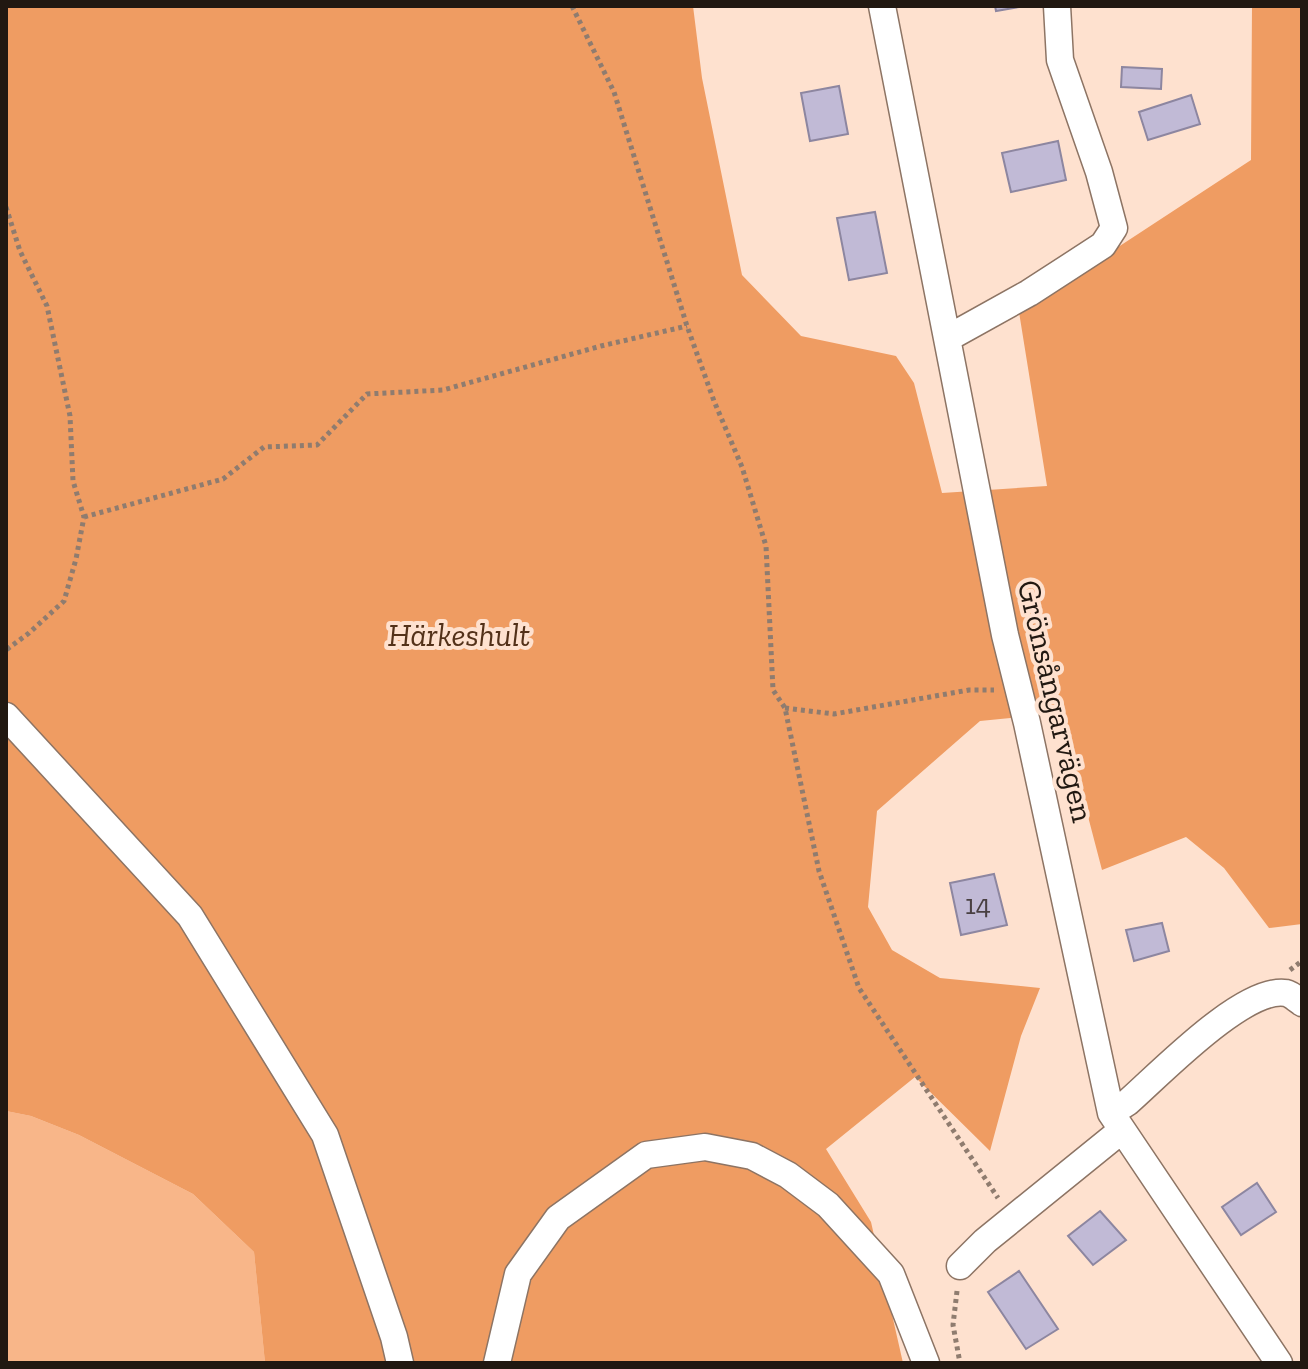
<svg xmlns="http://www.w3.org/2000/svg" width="1308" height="1369" viewBox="0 0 1308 1369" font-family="'Zilla Slab',serif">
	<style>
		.green { fill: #f8b689 }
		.forest { fill: #ef9c62 }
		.building { fill: #c1bad6; stroke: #8d86a0; stroke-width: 2 }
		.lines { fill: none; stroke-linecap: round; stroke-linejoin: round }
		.street-casing { stroke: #8d7464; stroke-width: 29 }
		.path { stroke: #8f7c6f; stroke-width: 5; stroke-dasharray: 4 4; stroke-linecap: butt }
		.street { stroke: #fff; stroke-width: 26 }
		.labels { text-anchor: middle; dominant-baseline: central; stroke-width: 8; stroke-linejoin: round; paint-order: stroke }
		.number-label { font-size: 28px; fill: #494042 }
		.park-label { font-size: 32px; font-style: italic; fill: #533119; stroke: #fee1cf }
		.street-label { font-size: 32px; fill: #211811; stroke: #fee1cf }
	</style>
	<rect width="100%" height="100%" fill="#fee1cf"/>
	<path class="green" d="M6 1111 31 1116 79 1135 193 1194 254 1252 265 1363H6Z"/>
	<path class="forest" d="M6 6H693L702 78 742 275 801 336 896 356 914 383 942 493 1047 486 1019 312 1251 160 1252 6H1302V924L1269 928 1224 868 1186 837 1102 870 1061 713 980 721 877 811 868 907 892 950 940 978 1040 988 1021 1036 990 1151 915 1077 826 1149 871 1222 903 1363H265L254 1252 193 1194 79 1135 31 1116 6 1111Z"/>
	<path class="building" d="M995 6H1025L996 11Z
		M1122 67 1162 69 1161 89 1121 87Z
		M839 86 848 134 810 141 801 93Z
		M1191 95 1200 124 1148 140 1139 112Z
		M1058 141 1066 180 1011 192 1002 153Z
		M875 212 887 273 849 280 837 218Z
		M994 874 1007 925 961 935 950 883Z
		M1162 923 1169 951 1134 961 1126 930Z
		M1257 1183 1276 1212 1241 1235 1222 1207Z
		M1100 1211 1126 1240 1093 1265 1068 1236Z
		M1019 1271 1058 1329 1026 1349 988 1292Z"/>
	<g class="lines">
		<g class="street-casing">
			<path id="street" d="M882 6 1005 635 1027 723 1111 1113 1279 1363
				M948 338 1029 293 1103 245 1114 228 1099 172 1060 60 1057 6
				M6 716 190 916 325 1135 394 1337 400 1363
				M1111 1113 1128 1102C1160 1074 1244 986 1286 993 1291 994 1298 1000 1302 1003
				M960 1266 985 1241 1122 1130
				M497 1363 518 1274 558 1218 646 1155 705 1147 752 1156 788 1175 828 1205 891 1274 926 1363"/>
		</g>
		<path class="path" d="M572 6 614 92 687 326 714 401 742 467 766 546 773 690 785 708 819 871 859 988 998 1198
			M6 207 20 251 47 306 70 416 73 481 84 517 76 559 64 601 29 633 6 650
			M84 517 223 479 264 447 317 445 367 394 443 390 601 346 687 326
			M785 708 834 714 969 690H994
			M1290 970 1302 961
			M957 1291 953 1325 960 1363"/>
		<use href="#street" class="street"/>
	</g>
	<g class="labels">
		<g class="number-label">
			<text x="978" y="904">14</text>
		</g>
		<g class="park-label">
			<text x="459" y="635">Härkeshult</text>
		</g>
		<g class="street-label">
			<text transform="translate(1056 701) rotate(77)">Grönsångarvägen</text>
		</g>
	</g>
	<rect width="1308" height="1369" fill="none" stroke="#211811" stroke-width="16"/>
</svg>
